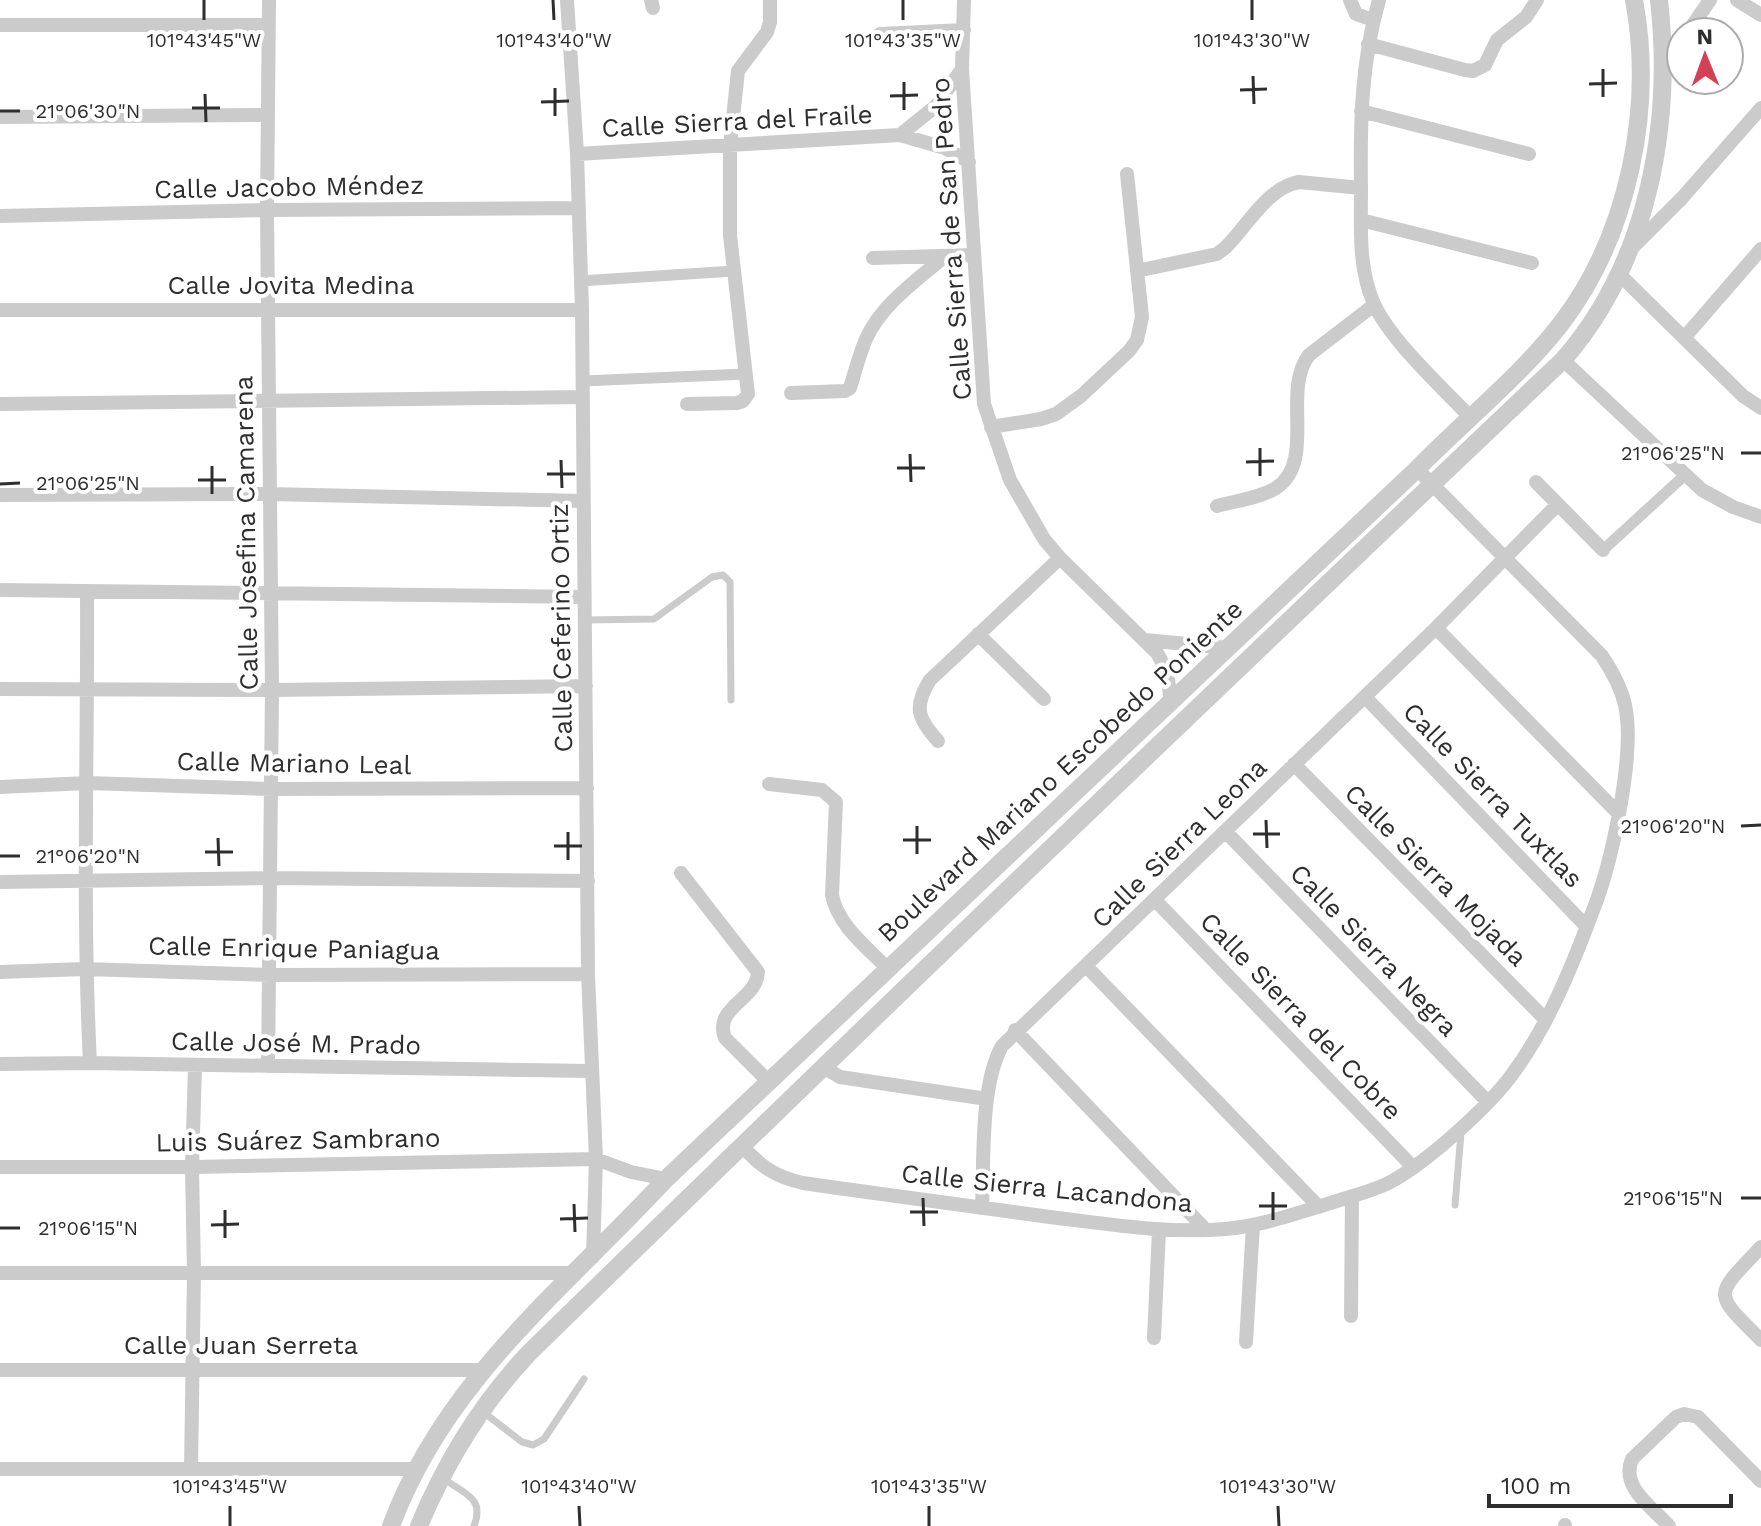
<svg xmlns="http://www.w3.org/2000/svg" width="1761" height="1526" viewBox="0 0 1761 1526" font-family="'Work Sans',sans-serif">
	<style>
		.lines { fill: none; stroke-linecap: round; stroke-linejoin: round }
		.service { stroke: #cbcbcb; stroke-width: 7 }
		.pedestrian { stroke: #cbcbcb; stroke-width: 11 }
		.minor { stroke: #cbcbcb; stroke-width: 14 }
		.tertiary { stroke: #cbcbcb; stroke-width: 18 }
		.ticks { fill: none; stroke: #2e2e2e; stroke-width: 3 }
		.labels { text-anchor: middle; dominant-baseline: central; stroke-width: 8; stroke-linejoin: round; paint-order: stroke }
		.street-label { font-size: 26px; fill: #2e2e2e; stroke: #fff }
		.ticks-label { font-size: 20px; text-anchor: middle; fill: #2e2e2e; stroke: #fff; stroke-width: 8; stroke-linejoin: round; paint-order: stroke }
	</style>
	<rect width="100%" height="100%" fill="#fff"/>
	<g class="lines">
		<path class="service" d="M585 620 654 619 712 577 723 575 730 582 731 700
			M1455 1205 1461 1133
			M482 1411 522 1442 533 1445 544 1439 584 1379
			M444 1479C465 1494 485 1498 474 1526"/>
		<path class="pedestrian" d="M580 281 734 271
			M582 381 746 374
			M1603 550 1685 475"/>
		<path class="minor" d="M567 0 577 154 582 310 588 974 596 1159 593 1257
			M651 0 653 8
			M964 0 962 69 984 404 1010 480 1044 539 1060 558 1157 653C1167 669 1170 683 1170 703
			M1350 0 1356 14 1373 20
			M1379 0C1361 63 1360 124 1361 189 1361 227 1358 268 1374 304 1392 342 1440 385 1469 416
			M1737 0 1761 15
			M0 25H269
			M1688 32 1710 0
			M880 34 964 30
			M1368 44 1465 70 1473 71 1485 65 1497 40 1526 17 1537 0
			M1664 67 1681 43
			M1361 111 1529 154
			M0 117 267 115
			M900 135 936 106 962 69
			M577 154 900 135 945 148 969 162
			M0 216 267 210 578 208
			M1361 220 1532 263
			M1631 249 1682 198 1761 108
			M873 258 974 255
			M1137 271 1217 254 1226 247C1247 226 1268 187 1299 182L1361 188
			M1618 273 1743 396 1761 408
			M0 310H582
			M1684 338 1761 249
			M1563 360 1702 490 1733 507 1761 517
			M791 393 845 391 850 388C855 372 859 355 866 339 881 305 916 281 944 257
			M0 404 582 397
			M687 404 737 403 743 401 748 394 730 235V146L738 71 767 32 770 22V0
			M991 427 1041 419 1056 414 1081 396 1129 351 1137 340 1142 317 1127 174
			M1536 482 1603 550
			M0 495 269 494 582 501
			M1217 506C1235 501 1260 498 1276 488 1317 461 1281 391 1309 355L1374 305
			M0 590 583 597
			M87 591C88 749 82 906 90 1063
			M1436 628 1618 813
			M978 634 1044 699
			M1145 640 1228 648
			M0 689 272 690 586 686
			M1365 697 1587 927
			M938 741C918 719 913 707 930 680L1060 558
			M1294 764 1545 1019
			M769 784 822 790 836 802 832 895C838 926 867 947 888 969
			M0 787 87 783 271 789 587 788
			M1225 831 1488 1102
			M681 873 758 972C757 1000 713 1007 725 1038L770 1083
			M0 882 271 878 588 881
			M1155 900 1412 1166
			M1086 966 1319 1207
			M0 972 85 969 270 975 588 974
			M1015 1030 1206 1230
			M0 1064 90 1063 592 1071
			M268 1066 272 690 267 210 269 0
			M823 1067 840 1077 987 1099
			M742 1146C761 1167 776 1177 803 1183 885 1195 967 1206 1050 1217 1108 1224 1166 1234 1225 1229 1263 1226 1300 1212 1337 1201 1355 1195 1377 1190 1394 1180 1429 1160 1487 1108 1511 1076 1547 1028 1571 969 1592 913 1611 866 1636 754 1625 705 1621 687 1612 671 1602 656L1417 469
			M0 1167H192L596 1159 631 1172 666 1179
			M982 1208C984 1163 980 1085 1002 1046L1436 628 1558 504
			M1761 1247C1714 1297 1712 1291 1761 1340
			M0 1273H574
			M1351 1316 1352 1196
			M1154 1338 1159 1230
			M1246 1342 1253 1225
			M0 1370H482
			M0 1469H415
			M191 1469 194 1272 192 1167 195 1066
			M1565 1526V1525
			M1669 1526C1652 1507 1620 1487 1632 1459L1676 1417 1684 1414 1698 1417 1761 1481"/>
		<path class="tertiary" d="M391 1526C445 1380 563 1290 666 1179L1417 469C1464 421 1523 374 1563 321 1629 233 1654 107 1634 0
			M419 1526C446 1461 481 1404 529 1353 871 1019 1216 689 1563 360 1648 263 1673 125 1659 0"/>
	</g>
	<path class="ticks" d="M204 0V20M553 0 554 20M903 0V20M1252 0V20M1603 69V97M1253 76 1254 104M904 82V110M1589 84 1617 83M555 88V116M1240 90 1267 89M205 94 206 122M890 96 918 95M541 102 569 101M192 108H220M0 111H20M1260 448V476M1741 453H1761M910 454 911 482M561 460 562 488M1246 462 1274 461M212 466V494M897 468H925M547 474H575M198 480H226M0 484 20 483M1266 820 1267 848M917 826V854M1741 826 1761 825M568 832V860M1253 834H1280M218 838 219 866M903 840H931M554 846H582M205 852H233M0 856H20M1273 1192V1220M923 1198 924 1226M1741 1198H1761M574 1204 575 1232M1259 1206H1287M225 1210V1238M910 1212H938M560 1219 588 1218M211 1225 239 1224M0 1228H20M230 1506V1526M579 1506 580 1526M929 1506V1526M1278 1506 1279 1526"/>
	<g class="labels">
		<g class="street-label">
			<text transform="translate(737 121) rotate(-3)">Calle Sierra del Fraile</text>
			<text transform="translate(289 187) rotate(-1)">Calle Jacobo Méndez</text>
			<text transform="translate(951 239) rotate(-94)">Calle Sierra de San Pedro</text>
			<text x="291" y="285">Calle Jovita Medina</text>
			<text transform="translate(246 533) rotate(-91)">Calle Josefina Camarena</text>
			<text transform="translate(561 628) rotate(-91)">Calle Ceferino Ortiz</text>
			<text transform="translate(294 763) rotate(1)">Calle Mariano Leal</text>
			<text transform="translate(1060 771) rotate(-43)">Boulevard Mariano Escobedo Poniente</text>
			<text transform="translate(1493 795) rotate(46)">Calle Sierra Tuxtlas</text>
			<text transform="translate(1179 843) rotate(-44)">Calle Sierra Leona</text>
			<text transform="translate(1436 875) rotate(45)">Calle Sierra Mojada</text>
			<text transform="translate(294 948) rotate(1)">Calle Enrique Paniagua</text>
			<text transform="translate(1374 950) rotate(46)">Calle Sierra Negra</text>
			<text transform="translate(1301 1016) rotate(46)">Calle Sierra del Cobre</text>
			<text transform="translate(296 1043) rotate(1)">Calle José M. Prado</text>
			<text transform="translate(298 1140) rotate(-1)">Luis Suárez Sambrano</text>
			<text transform="translate(1047 1188) rotate(6)">Calle Sierra Lacandona</text>
			<text x="241" y="1345">Calle Juan Serreta</text>
		</g>
	</g>
	<g class="ticks-label">
		<text x="204" y="47">101°43'45"W</text>
		<text x="554" y="47">101°43'40"W</text>
		<text x="903" y="47">101°43'35"W</text>
		<text x="1252" y="47">101°43'30"W</text>
		<text x="88" y="118">21°06'30"N</text>
		<text x="1673" y="460">21°06'25"N</text>
		<text x="88" y="490">21°06'25"N</text>
		<text x="1673" y="833">21°06'20"N</text>
		<text x="88" y="863">21°06'20"N</text>
		<text x="1673" y="1205">21°06'15"N</text>
		<text x="88" y="1235">21°06'15"N</text>
		<text x="230" y="1493">101°43'45"W</text>
		<text x="579" y="1493">101°43'40"W</text>
		<text x="929" y="1493">101°43'35"W</text>
		<text x="1278" y="1493">101°43'30"W</text>
	</g>
	<g transform="translate(1705 56) rotate(359)"><circle r="38" fill="#ffffff" stroke="#ababab" stroke-width="2"/>
	<path d="M0-6L14 30L0 20L-14 30Z" fill="#d44155"/>
	<text y="-12" font-size="22" font-weight="bold" text-anchor="middle" fill="#2e2e2e">N</text>
	</g>
	<path d="M1489 1494v12h242v-12" fill="none" stroke="#2e2e2e" stroke-width="4"/>
	<text x="1501" y="1494" font-size="24" fill="#2e2e2e" stroke="#ffffff" stroke-width="6" paint-order="stroke">100 m</text>
</svg>
